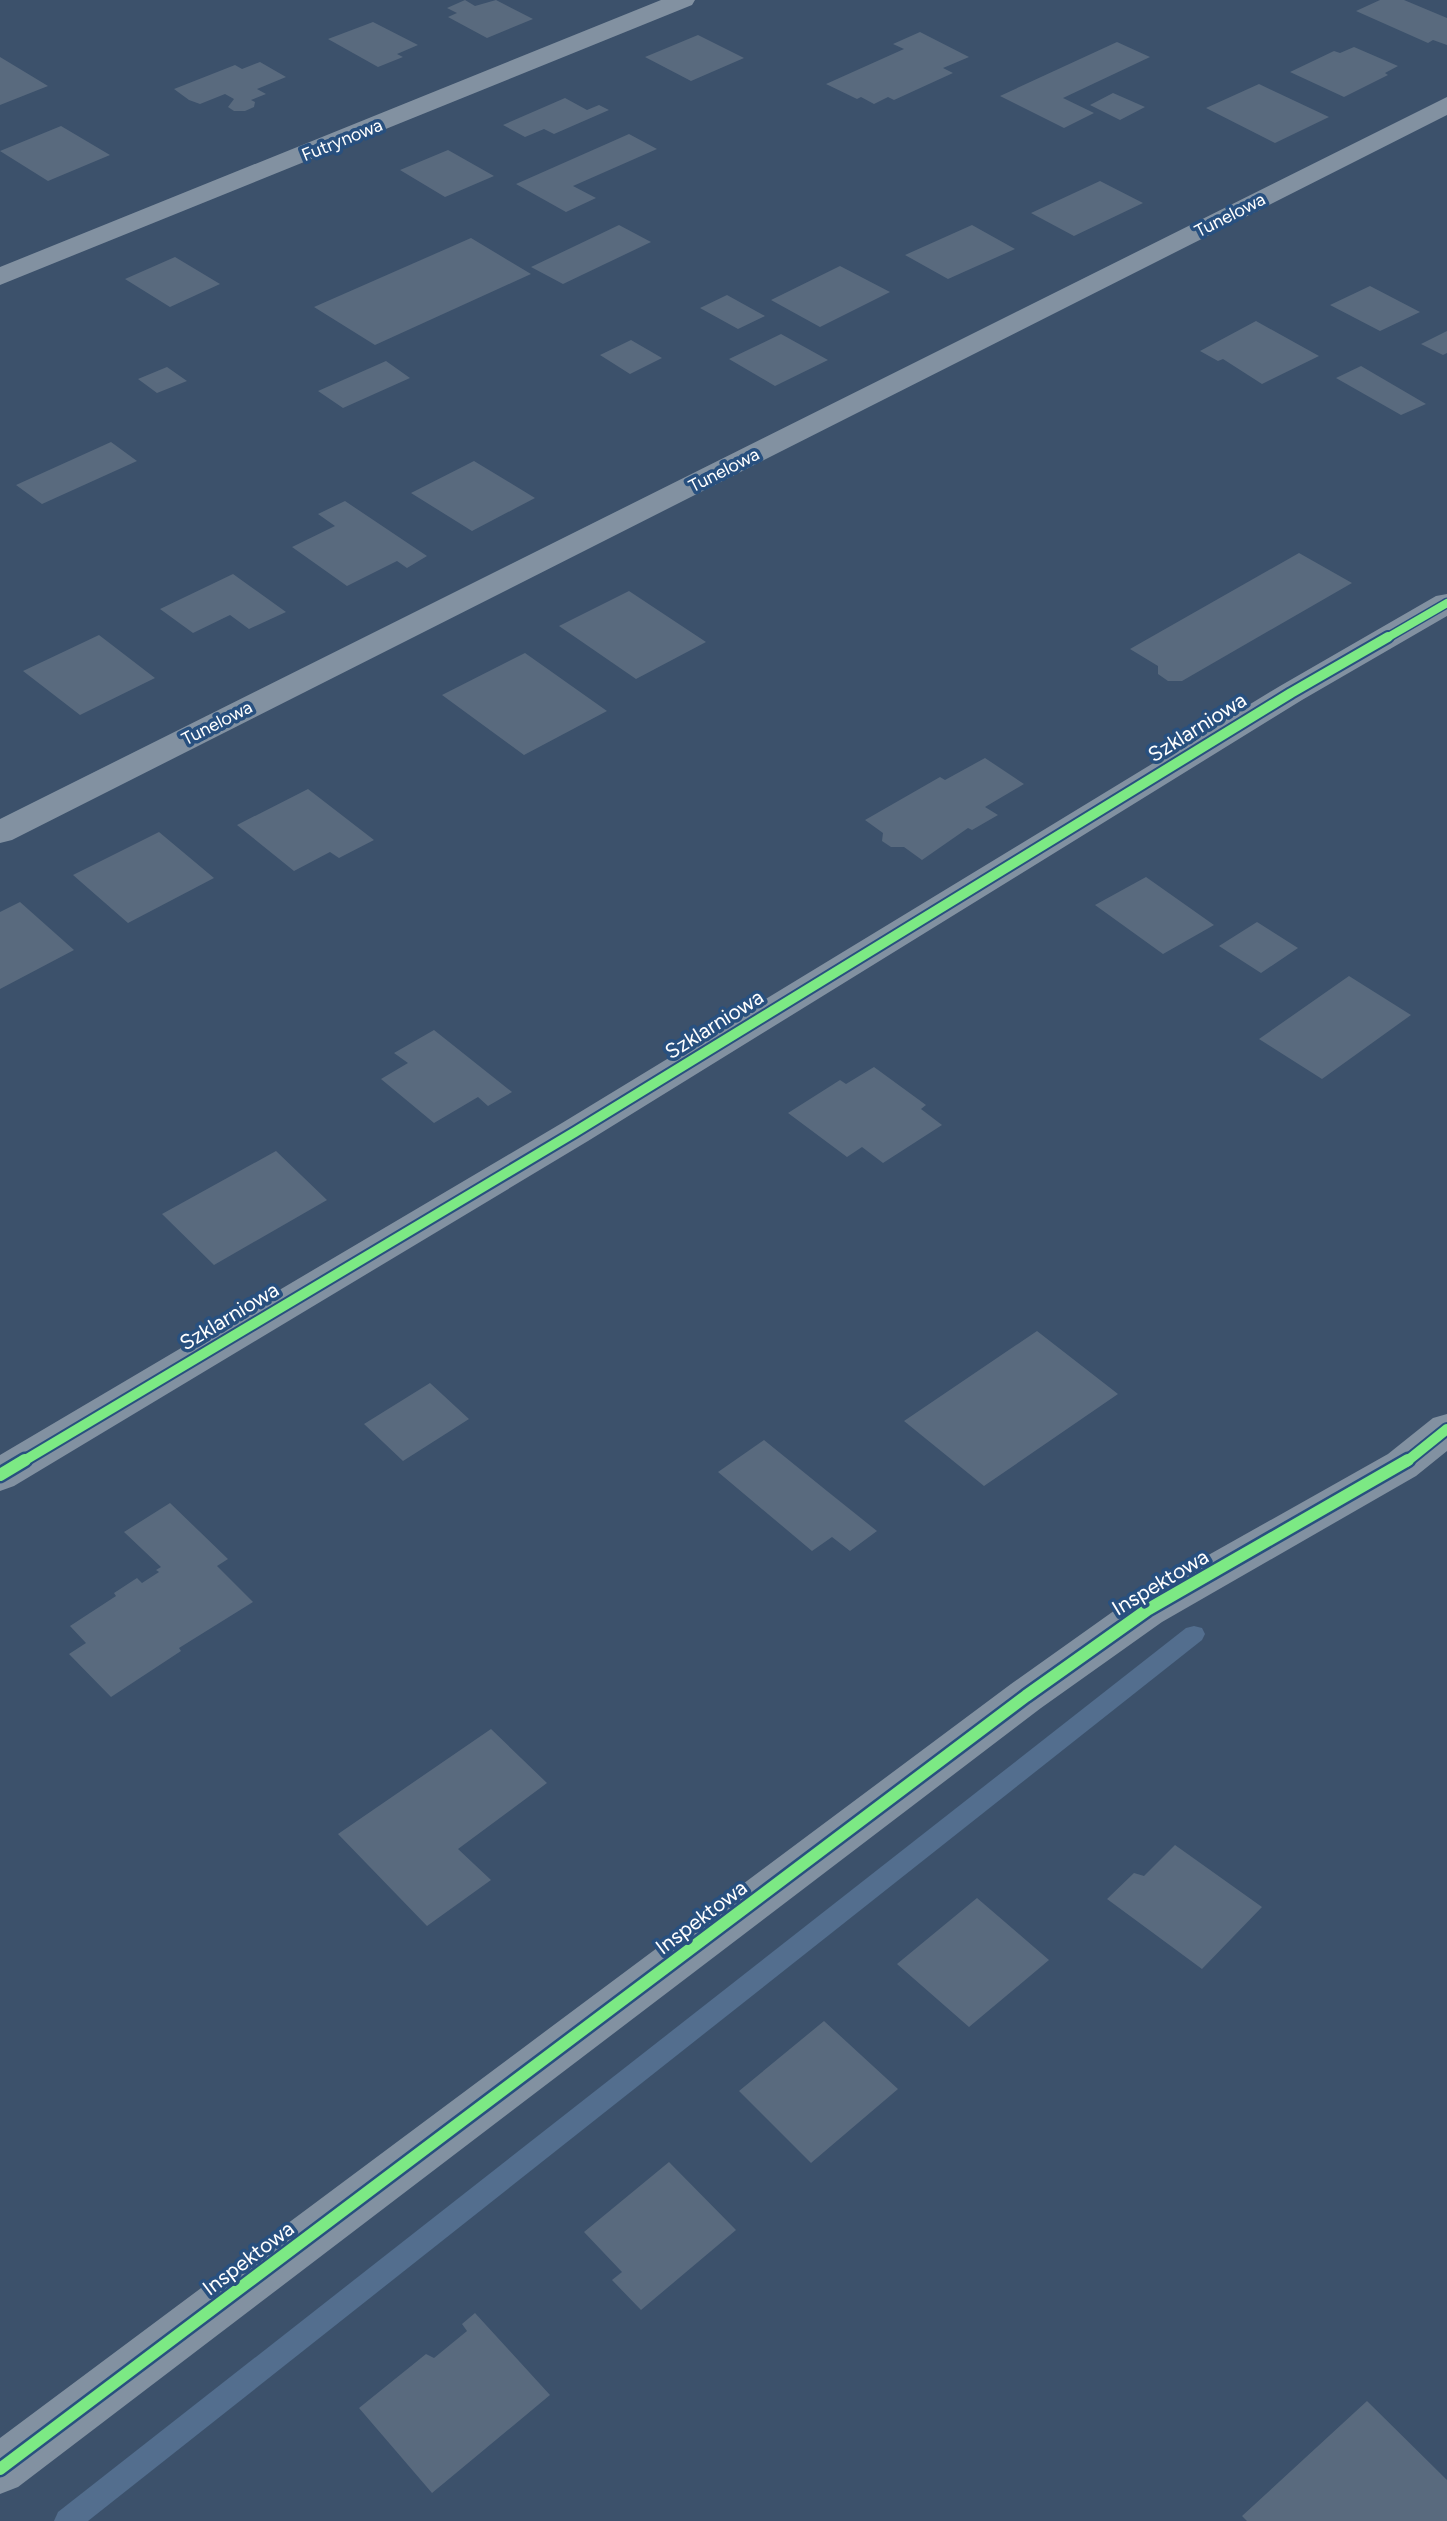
<svg xmlns="http://www.w3.org/2000/svg" width="1447" height="2521" viewBox="0 0 1447 2521" font-family="Figtree,sans-serif">
	<style>
		.lines { fill: none; stroke-linecap: round; stroke-linejoin: round }
		.stream { fill: #536e8e; fill-rule: evenodd }
		.building { fill: #596a7e }
		.minor { fill: #8291a1; fill-rule: evenodd }
		.cycleway-far2-casing { stroke: #28507f; stroke-width: 11 }
		.cycleway-far1-casing { stroke: #28507f; stroke-width: 14 }
		.cycleway-casing { stroke: #28507f; stroke-width: 17 }
		.cycleway-far2 { stroke: #7ce984; stroke-width: 8 }
		.cycleway-far1 { stroke: #7ce984; stroke-width: 10 }
		.cycleway { stroke: #7ce984; stroke-width: 12 }
		.labels { text-anchor: middle; dominant-baseline: central; stroke-width: 7; stroke-linejoin: round; paint-order: stroke }
		.far-street-label { font-size: 18px; fill: #fff; stroke: #28507f }
		.street-label { font-size: 21px; fill: #fff; stroke: #28507f }
	</style>
	<rect width="100%" height="100%" fill="#3c516b"/>
	<g class="lines">
		<path class="stream" d="M1194 1626 1202 1628 1205 1634 1202 1640 88 2521H54L58 2512 1186 1628Z"/>
	</g>
	<path class="building" d="M465 0 475 6 496 0 533 19 487 38 448 17 457 13 447 8Z
		M1380 0H1404L1447 18V45L1433 40 1428 43 1356 11Z
		M373 22 418 45 397 54 403 57 378 67 328 39Z
		M920 32 969 57 943 68 953 73 894 100 888 97 874 104 861 97 857 99 826 84 904 49 893 44Z
		M698 35 744 58 691 81 645 57Z
		M1117 42 1150 57 1063 98 1094 113 1064 128 1000 96Z
		M1354 47 1398 66 1385 73 1388 75 1344 97 1290 72 1334 51 1340 53Z
		M0 57 10 63 48 86 0 105Z
		M260 62 286 77 257 89 266 94 251 100 255 102 254 107 245 111H234L228 107 234 99 225 94 200 104 189 100 174 89 235 65 242 69Z
		M1259 84 1329 117 1275 143 1206 108Z
		M1113 93 1145 107 1120 120 1090 105Z
		M565 98 587 110 599 105 609 110 554 134 544 129 525 137 503 125Z
		M61 126 110 155 48 181 0 151Z
		M629 134 657 149 573 186 596 198 566 212 516 184Z
		M448 150 494 176 445 197 400 170Z
		M1100 181 1143 203 1074 236 1031 213Z
		M619 225 651 242 563 284 531 267Z
		M972 225 1015 249 948 279 905 255Z
		M471 238 531 274 375 345 314 307Z
		M175 257 220 284 170 307 125 279Z
		M840 266 890 292 820 327 771 300Z
		M1370 286 1420 312 1380 331 1330 305Z
		M727 295 765 316 738 329 700 308Z
		M1256 321 1319 356 1262 384 1223 359 1218 361 1200 351Z
		M1447 331V353L1443 355 1421 344Z
		M781 334 828 360 775 386 729 359Z
		M631 340 662 358 630 374 600 355Z
		M386 361 410 378 343 408 318 391Z
		M1361 366 1426 404 1401 415 1336 378Z
		M167 367 187 381 157 393 138 379Z
		M111 442 137 461 42 504 16 485Z
		M474 461 535 498 472 531 411 493Z
		M345 501 427 556 407 568 397 561 347 586 292 547 335 526 318 514Z
		M1299 553 1352 583 1182 681H1168L1158 674V666L1130 649Z
		M233 574 286 612 249 629 230 615 193 633 160 609Z
		M629 591 706 642 636 679 559 626Z
		M99 635 155 678 80 715 23 671Z
		M525 653 607 711 524 755 442 695Z
		M985 758 1024 784 985 807 998 815 972 830 968 828 922 860 904 847H891L882 841 883 833 865 820 940 777 945 780Z
		M308 789 374 840 339 858 330 852 294 871 237 825Z
		M159 832 214 878 128 923 73 875Z
		M1146 877 1214 925 1163 954 1095 905Z
		M20 902 74 950 0 989V912Z
		M1257 922 1298 948 1261 973 1219 946Z
		M1349 976 1411 1015 1322 1079 1259 1039Z
		M434 1030 512 1092 488 1106 478 1097 434 1123 381 1079 408 1063 394 1053Z
		M874 1067 926 1105 921 1109 942 1125 883 1163 862 1147 847 1157 788 1113 840 1080 846 1084Z
		M276 1151 327 1200 214 1265 162 1214Z
		M1037 1331 1118 1394 984 1486 904 1421Z
		M430 1383 469 1419 403 1461 364 1424Z
		M764 1440 827 1491 877 1531 850 1551 832 1537 812 1551 718 1472Z
		M170 1503 228 1559 217 1566 253 1602 179 1648 181 1651 111 1697 69 1654 86 1643 70 1626 116 1596 114 1593 137 1578 142 1583 159 1572 156 1570 161 1567 124 1532Z
		M491 1729 547 1783 458 1849 491 1880 427 1926 338 1834Z
		M1175 1845 1262 1907 1202 1969 1107 1899 1134 1873 1144 1876Z
		M977 1898 1049 1960 969 2027 897 1964Z
		M824 2021 898 2089 811 2163 739 2091Z
		M669 2162 736 2230 641 2310 612 2280 622 2272 584 2232Z
		M475 2313 550 2395 432 2493 359 2408 426 2354 434 2358 467 2331 462 2324Z
		M1367 2401 1447 2480V2521H1247L1242 2516Z"/>
	<g class="lines">
		<path class="minor" d="M661 0H695L692 5 0 285V267Z
			M1447 97V115L12 840 0 843V819Z
			M1447 594V616L1302 700 588 1141 14 1486 0 1491V1455L562 1123 1280 686 1436 596Z
			M1447 1414V1451L1416 1476 1162 1622 1041 1708 18 2487 0 2494V2438L1011 1684 1132 1598 1388 1454 1433 1418Z"/>
		<g class="cycleway-far2-casing">
			<path id="cycleway-far2" d="M1385 639 1447 603"/>
		</g>
		<g class="cycleway-far1-casing">
			<path id="cycleway-far1" d="M22 1462 575 1132 1291 693 1388 637
				M1406 1462 1447 1429"/>
		</g>
		<g class="cycleway-casing">
			<path id="cycleway" d="M0 1475 25 1460
				M0 2469 1026 1696 1147 1610 1408 1460"/>
		</g>
		<use href="#cycleway-far2" class="cycleway-far2"/>
		<use href="#cycleway-far1" class="cycleway-far1"/>
		<use href="#cycleway" class="cycleway"/>
	</g>
	<g class="labels">
		<g class="far-street-label">
			<text transform="translate(342 140) rotate(-22)">Futrynowa</text>
			<text transform="translate(1230 215) rotate(-27)">Tunelowa</text>
			<text transform="translate(724 470) rotate(-27)">Tunelowa</text>
			<text transform="translate(217 723) rotate(-27)">Tunelowa</text>
		</g>
		<g class="street-label">
			<text transform="translate(1197 727) rotate(-32)">Szklarniowa</text>
			<text transform="translate(714 1024) rotate(-32)">Szklarniowa</text>
			<text transform="translate(229 1316) rotate(-31)">Szklarniowa</text>
			<text transform="translate(1160 1582) rotate(-31)">Inspektowa</text>
			<text transform="translate(701 1917) rotate(-37)">Inspektowa</text>
			<text transform="translate(248 2258) rotate(-37)">Inspektowa</text>
		</g>
	</g>
</svg>
